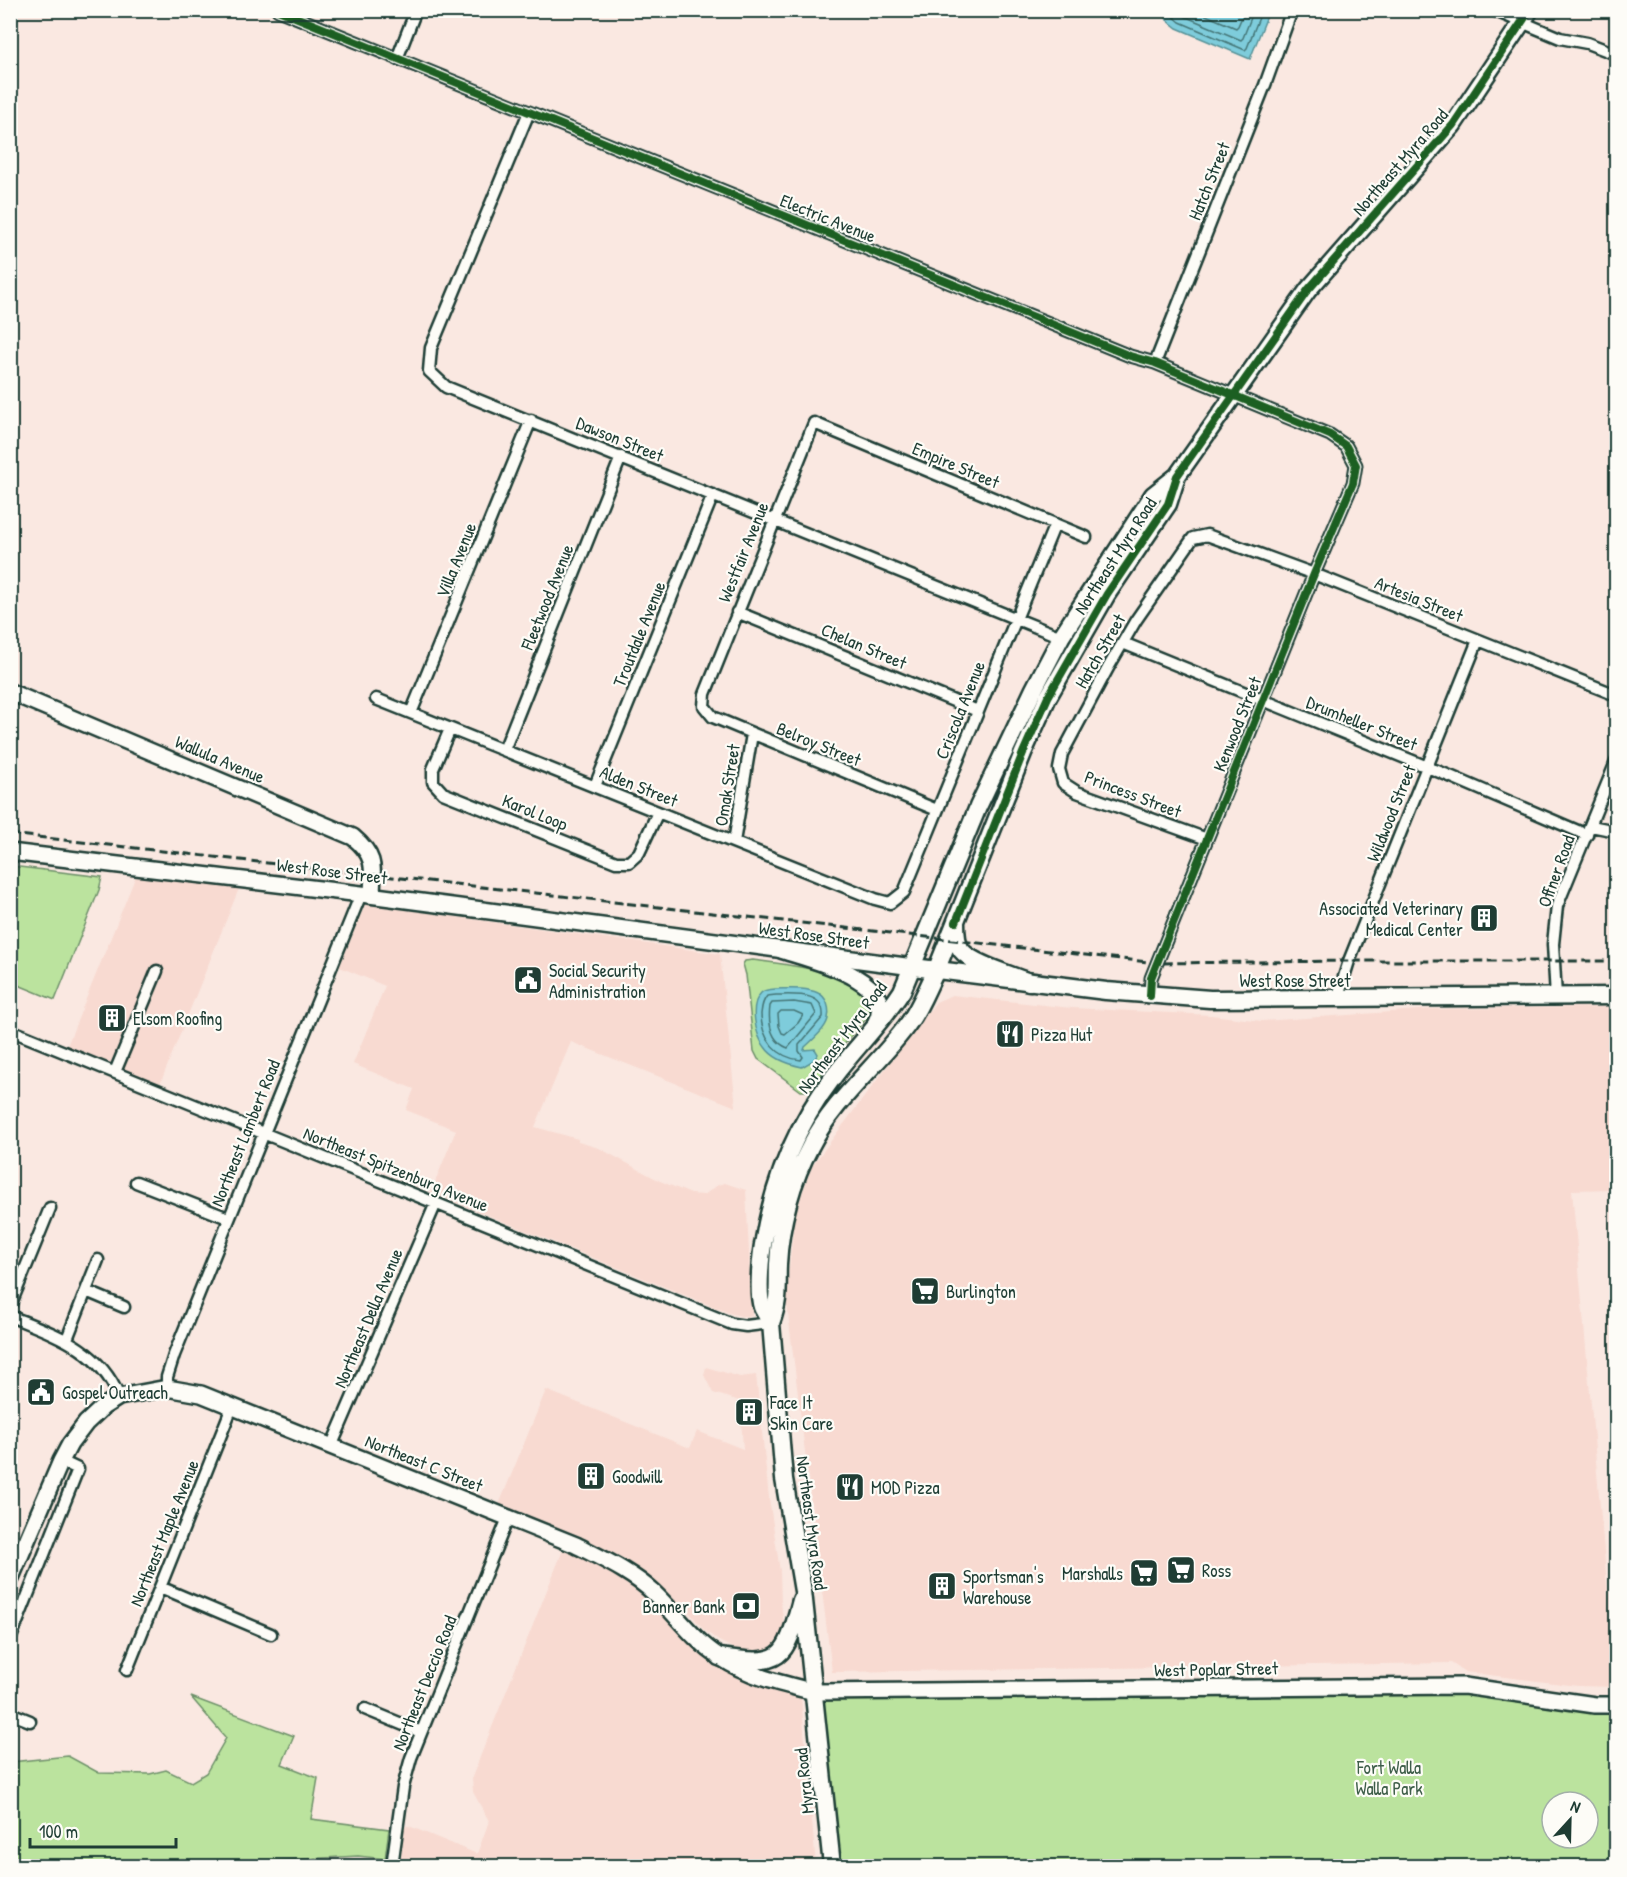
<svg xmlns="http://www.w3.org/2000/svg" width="1627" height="1877" viewBox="0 0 1627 1877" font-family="'Patrick Hand',sans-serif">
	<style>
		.built { fill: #f8dad1 }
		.green { fill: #bbe39e; stroke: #6d9069; stroke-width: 1.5; fill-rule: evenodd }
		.water { fill: #7eccdb; stroke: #589398; stroke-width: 1.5 }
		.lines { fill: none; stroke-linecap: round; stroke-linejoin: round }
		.shore { stroke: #457677; stroke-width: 1.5 }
		.minor-casing { stroke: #1f3d34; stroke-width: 15 }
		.secondary-casing { stroke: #1f3d34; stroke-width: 20 }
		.primary-casing { stroke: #1f3d34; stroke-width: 21 }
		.trunk-casing { stroke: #1f3d34; stroke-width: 21 }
		.minor { stroke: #fdfcf7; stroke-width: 10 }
		.secondary { stroke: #fdfcf7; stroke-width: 15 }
		.primary { stroke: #fdfcf7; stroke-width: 16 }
		.trunk { stroke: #fdfcf7; stroke-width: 16 }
		.rail { stroke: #1f3d34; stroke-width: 3; stroke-dasharray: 9 4.5; stroke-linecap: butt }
		.cycleway-casing { stroke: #fdfcf7; stroke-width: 11 }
		.cycleway { stroke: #1b5e20; stroke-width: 8 }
		.labels { text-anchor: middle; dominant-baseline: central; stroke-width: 4.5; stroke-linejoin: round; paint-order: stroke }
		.street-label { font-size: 18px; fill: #1f3d34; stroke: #fdfcf7 }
		.poi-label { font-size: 18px; fill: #1f3d34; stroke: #fdfcf7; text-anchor: start }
		.park-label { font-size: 18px; fill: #3e5e49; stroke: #fdfcf7 }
	</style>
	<rect width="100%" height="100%" fill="#fae8e1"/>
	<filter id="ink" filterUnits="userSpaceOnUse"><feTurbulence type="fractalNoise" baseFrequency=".0167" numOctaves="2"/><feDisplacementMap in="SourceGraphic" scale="12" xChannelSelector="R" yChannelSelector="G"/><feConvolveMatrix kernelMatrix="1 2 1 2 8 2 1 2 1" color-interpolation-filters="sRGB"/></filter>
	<g filter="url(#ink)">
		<path class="built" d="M137 873 240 886 160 1084 67 1046Z
			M365 904 720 954 736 1107 571 1042 535 1127 578 1139V1142L599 1148 660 1181 691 1194 704 1195 718 1185 725 1183 746 1190 752 1316H740L729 1313 431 1192 456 1130 406 1110 414 1089 353 1064 385 986 335 965 342 949 346 951Z
			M952 995 1072 1008 1211 1015 1262 1021 1433 1009 1616 1007V1189L1572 1190 1616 1687 1578 1686 1465 1672 1451 1663 832 1672 786 1297 795 1213 812 1166 936 1002Z
			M706 1367 740 1377 756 1375 769 1498 780 1571 781 1602 784 1625 782 1636 775 1649 758 1655 739 1651 719 1641 704 1630 684 1606 683 1609 639 1571 611 1554 498 1507 546 1390 690 1448 697 1431 743 1449 740 1401 713 1393 704 1375Z
			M563 1550 593 1562 619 1576 653 1603 716 1662 748 1681 769 1689 801 1696 816 1866H423L395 1860 400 1827 409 1826 477 1854 489 1821 473 1792 472 1777Z"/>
		<path class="green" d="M11 866 102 877 99 890 55 1000 11 982Z
			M753 960C781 964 877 972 871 1013L837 1053 809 1091H801L758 1059 754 1051 746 975 743 964 745 961Z
			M1464 1686 1616 1705V1866H831L815 1692ZM1552 1802H1588V1838H1552Z
			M191 1697 294 1736 282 1764 318 1778 311 1819 389 1829 385 1859 358 1856 190 1866H37L11 1858V1762L68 1756 99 1773 150 1774 166 1770 191 1782 206 1773 226 1738Z"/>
		<path class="water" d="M1163 11V10L1269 11 1250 59 1177 28 1167 20Z
			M775 989C789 989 805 987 818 993 823 995 825 998 827 1003 834 1023 819 1034 805 1047L804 1050 815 1049 818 1054 814 1060 802 1067C788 1064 773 1059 765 1047 755 1035 749 1005 761 993 765 989 770 990 775 989Z"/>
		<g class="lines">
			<path class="shore" d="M1170 10 1173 16 1180 22 1245 50 1247 48 1262 10
				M1178 10 1184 16 1241 40 1243 38 1254 10
				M1194 10 1236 28 1238 26 1245 10
				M776 995C794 995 825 991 823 1017L799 1045V1051L803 1057 801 1060C777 1058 761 1039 761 1014 762 1007 762 1002 767 996Z
				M794 1002 812 1005 816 1014 788 1048C770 1041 768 1023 770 1006L772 1003Z
				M781 1011H794L803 1015 798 1023 785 1034 782 1033 779 1026 778 1014Z"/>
			<g class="minor-casing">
				<path id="minor" d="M278 10 1130 356 1155 363 1330 435 1346 446 1356 465 1353 483 1314 574 1163 948 1151 978 1150 996
					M1493 10 1560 38 1587 43 1616 54
					M397 59 416 10
					M529 112 431 348 429 371 446 387 1061 637
					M1155 363 1265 85 1292 10
					M737 612 978 711
					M1123 643 1452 777 1587 835
					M376 699 875 899 890 903 904 892 1055 524
					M411 713 531 420
					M450 729 433 769V782L443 793 616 862H629L639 853 658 812
					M504 750 621 457
					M595 786 713 495
					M937 810 713 717 704 706 705 694 814 423 1086 537
					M1591 826 1616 831
					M1207 839 1077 792 1063 783 1059 769 1062 754 1108 668 1136 620 1193 538 1207 535 1314 574 1616 695
					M734 842 752 734
					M1556 997 1553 944 1557 906 1616 762
					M1337 999 1349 961 1478 640
					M10 1030 732 1324 746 1326 771 1323
					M115 1072 157 971
					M136 1182 228 1218
					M86 1291 124 1307
					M10 1306 50 1208
					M10 1316C56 1335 99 1348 119 1397
					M67 1339 98 1260
					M167 1388V1377L174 1355 361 894
					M331 1447 436 1203
					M160 1587 271 1634
					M10 1640 78 1469 61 1461
					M127 1670 232 1407
					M365 1709 421 1732
					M10 1713 30 1721
					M392 1866 403 1787 411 1758 508 1518"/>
			</g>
			<g class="secondary-casing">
				<path id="secondary" d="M10 692 353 837C376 856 373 867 372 895
					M10 852 361 894 913 967
					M10 1580 61 1461 70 1444 86 1423 103 1407 119 1397 167 1388 201 1394 576 1545C603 1559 632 1572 654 1593 676 1614 694 1641 720 1657 748 1676 782 1684 815 1692L1464 1686 1595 1705H1616"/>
			</g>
			<g class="primary-casing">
				<path id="primary" d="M913 967 1106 991 1210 999 1616 996"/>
			</g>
			<g class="trunk-casing">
				<path id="trunk" d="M956 923C956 932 956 942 961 950 972 964 1012 975 1029 982
					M782 950C810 959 900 980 876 1023
					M771 1323C768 1317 764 1312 762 1307 757 1292 761 1254 764 1239 774 1180 797 1124 834 1076 856 1047 882 1022 902 991L978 807 1034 689 1061 637 1153 495 1177 476 1308 290 1453 125 1530 10
					M719 1657C782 1666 785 1661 801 1600
					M832 1866 803 1591 784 1479 771 1323C780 1298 777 1288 778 1264 780 1224 792 1180 811 1145 835 1098 878 1066 908 1024 920 1008 927 988 936 971L1023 753 1048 697 1107 594 1168 504 1177 476"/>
			</g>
			<use href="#minor" class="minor"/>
			<use href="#secondary" class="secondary"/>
			<use href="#primary" class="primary"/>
			<use href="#trunk" class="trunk"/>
			<path class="rail" d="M10 834 1157 963 1349 961H1616"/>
			<g class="cycleway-casing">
				<path id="cycleway" d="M278 10 1130 356 1155 363 1330 435 1346 446 1356 465 1353 483 1314 574 1163 948 1151 978 1150 996
					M956 922 1023 753 1048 697 1107 594 1168 504 1177 476 1308 290 1453 125 1530 10"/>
			</g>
			<use href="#cycleway" class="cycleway"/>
		</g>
	</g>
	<defs>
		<g id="building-square" transform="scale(1.5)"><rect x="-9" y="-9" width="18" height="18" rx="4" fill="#1f3d34" stroke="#fdfcf7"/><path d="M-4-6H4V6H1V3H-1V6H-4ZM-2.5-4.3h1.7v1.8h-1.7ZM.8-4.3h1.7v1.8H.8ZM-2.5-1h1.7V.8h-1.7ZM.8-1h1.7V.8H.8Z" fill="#fff"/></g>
		<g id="civic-square" transform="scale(1.5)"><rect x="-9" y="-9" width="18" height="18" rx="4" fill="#1f3d34" stroke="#fdfcf7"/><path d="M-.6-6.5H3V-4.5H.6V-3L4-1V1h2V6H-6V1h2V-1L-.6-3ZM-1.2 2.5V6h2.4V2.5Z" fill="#fff"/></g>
		<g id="restaurant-square" transform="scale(1.5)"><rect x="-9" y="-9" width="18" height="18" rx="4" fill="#1f3d34" stroke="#fdfcf7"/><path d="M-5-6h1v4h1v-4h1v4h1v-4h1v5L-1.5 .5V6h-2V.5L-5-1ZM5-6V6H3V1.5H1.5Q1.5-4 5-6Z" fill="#fff"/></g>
		<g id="supermarket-square" transform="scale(1.5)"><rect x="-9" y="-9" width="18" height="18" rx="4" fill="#1f3d34" stroke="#fdfcf7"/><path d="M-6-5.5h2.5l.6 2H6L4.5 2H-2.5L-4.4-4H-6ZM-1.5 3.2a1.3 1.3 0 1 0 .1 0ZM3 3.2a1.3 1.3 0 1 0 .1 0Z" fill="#fff"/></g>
		<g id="bank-square" transform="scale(1.5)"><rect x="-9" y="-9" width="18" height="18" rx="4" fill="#1f3d34" stroke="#fdfcf7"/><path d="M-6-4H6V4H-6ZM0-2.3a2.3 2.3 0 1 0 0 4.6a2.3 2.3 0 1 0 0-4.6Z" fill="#fff"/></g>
	</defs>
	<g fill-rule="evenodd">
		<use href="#building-square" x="1484" y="918"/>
		<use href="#civic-square" x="528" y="980"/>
		<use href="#building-square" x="112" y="1018"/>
		<use href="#restaurant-square" x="1010" y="1034"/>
		<use href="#supermarket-square" x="925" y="1291"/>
		<use href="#civic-square" x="41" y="1392"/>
		<use href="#building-square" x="749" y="1412"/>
		<use href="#building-square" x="591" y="1476"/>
		<use href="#restaurant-square" x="850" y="1487"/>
		<use href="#supermarket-square" x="1181" y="1570"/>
		<use href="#supermarket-square" x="1144" y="1573"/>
		<use href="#building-square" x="942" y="1586"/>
		<use href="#bank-square" x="746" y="1606"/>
	</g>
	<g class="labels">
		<g class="street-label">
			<text transform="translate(1400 162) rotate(-49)">Northeast Myra Road</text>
			<text transform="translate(1209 181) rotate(-68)">Hatch Street</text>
			<text transform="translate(828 218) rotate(22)">Electric Avenue</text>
			<text transform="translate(620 439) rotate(22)">Dawson Street</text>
			<text transform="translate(956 465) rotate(23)">Empire Street</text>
			<text transform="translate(743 552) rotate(-68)">Westfair Avenue</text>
			<text transform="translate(1115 556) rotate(-57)">Northeast Myra Road</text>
			<text transform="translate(456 560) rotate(-68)">Villa Avenue</text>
			<text transform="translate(547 597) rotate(-68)">Fleetwood Avenue</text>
			<text transform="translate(1419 599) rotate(22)">Artesia Street</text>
			<text transform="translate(639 634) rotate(-68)">Troutdale Avenue</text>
			<text transform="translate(864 646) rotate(23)">Chelan Street</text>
			<text transform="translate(1100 651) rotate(-60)">Hatch Street</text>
			<text transform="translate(960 710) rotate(-68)">Criscola Avenue</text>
			<text transform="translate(1362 723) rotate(22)">Drumheller Street</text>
			<text transform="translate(1237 724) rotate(-68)">Kenwood Street</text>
			<text transform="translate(819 744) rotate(22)">Belroy Street</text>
			<text transform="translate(220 759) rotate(23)">Wallula Avenue</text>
			<text transform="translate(727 785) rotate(-81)">Omak Street</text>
			<text transform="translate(639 786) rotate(22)">Alden Street</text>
			<text transform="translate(1133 794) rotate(21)">Princess Street</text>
			<text transform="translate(535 812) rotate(22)">Karol Loop</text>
			<text transform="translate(1391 813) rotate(-68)">Wildwood Street</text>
			<text transform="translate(332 871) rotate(7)">West Rose Street</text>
			<text transform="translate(1556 871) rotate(-70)">Offner Road</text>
			<text transform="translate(814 935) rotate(8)">West Rose Street</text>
			<text x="1295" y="980">West Rose Street</text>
			<text transform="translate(842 1037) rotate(-53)">Northeast Myra Road</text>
			<text transform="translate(245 1133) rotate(-68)">Northeast Lambert Road</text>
			<text transform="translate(396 1169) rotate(22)">Northeast Spitzenburg Avenue</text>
			<text transform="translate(368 1318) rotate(-67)">Northeast Della Avenue</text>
			<text transform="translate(424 1463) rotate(22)">Northeast C Street</text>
			<text transform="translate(812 1523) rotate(82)">Northeast Myra Road</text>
			<text transform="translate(164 1533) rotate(-68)">Northeast Maple Avenue</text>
			<text transform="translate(1216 1669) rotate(-1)">West Poplar Street</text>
			<text transform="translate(424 1683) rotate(-68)">Northeast Deccio Road</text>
			<text transform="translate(804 1781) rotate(-96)">Myra Road</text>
		</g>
		<g class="poi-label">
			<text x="1463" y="908" text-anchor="end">Associated Veterinary<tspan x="1463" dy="21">Medical Center</tspan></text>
			<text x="549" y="970">Social Security<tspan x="549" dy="21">Administration</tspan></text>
			<text x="133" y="1018">Elsom Roofing</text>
			<text x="1031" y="1034">Pizza Hut</text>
			<text x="946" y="1291">Burlington</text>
			<text x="62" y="1392">Gospel Outreach</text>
			<text x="770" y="1402">Face It<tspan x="770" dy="21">Skin Care</tspan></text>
			<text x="612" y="1476">Goodwill</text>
			<text x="871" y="1487">MOD Pizza</text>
			<text x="1202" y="1570">Ross</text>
			<text x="1123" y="1573" text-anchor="end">Marshalls</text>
			<text x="963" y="1576">Sportsman's<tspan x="963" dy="21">Warehouse</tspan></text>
			<text x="725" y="1606" text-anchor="end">Banner Bank</text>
		</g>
		<g class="park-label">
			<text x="1389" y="1767">Fort Walla<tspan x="1389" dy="21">Walla Park</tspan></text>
		</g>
	</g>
	<rect width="1627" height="1877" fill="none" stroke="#fdfcf7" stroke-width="36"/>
	<rect x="18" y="18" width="1591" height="1841" fill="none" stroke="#1f3d34" stroke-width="2" filter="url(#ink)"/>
	<g transform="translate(1570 1820) rotate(22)"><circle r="28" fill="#fdfcf7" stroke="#a4b0a9" stroke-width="1.5"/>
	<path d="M0-4.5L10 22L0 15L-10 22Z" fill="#1f3d34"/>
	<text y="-9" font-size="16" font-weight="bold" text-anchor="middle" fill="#1f3d34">N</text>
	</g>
	<path d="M30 1838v9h146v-9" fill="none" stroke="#1f3d34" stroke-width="3"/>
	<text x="39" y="1838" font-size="18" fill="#1f3d34" stroke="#fdfcf7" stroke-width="4.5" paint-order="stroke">100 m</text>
</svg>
